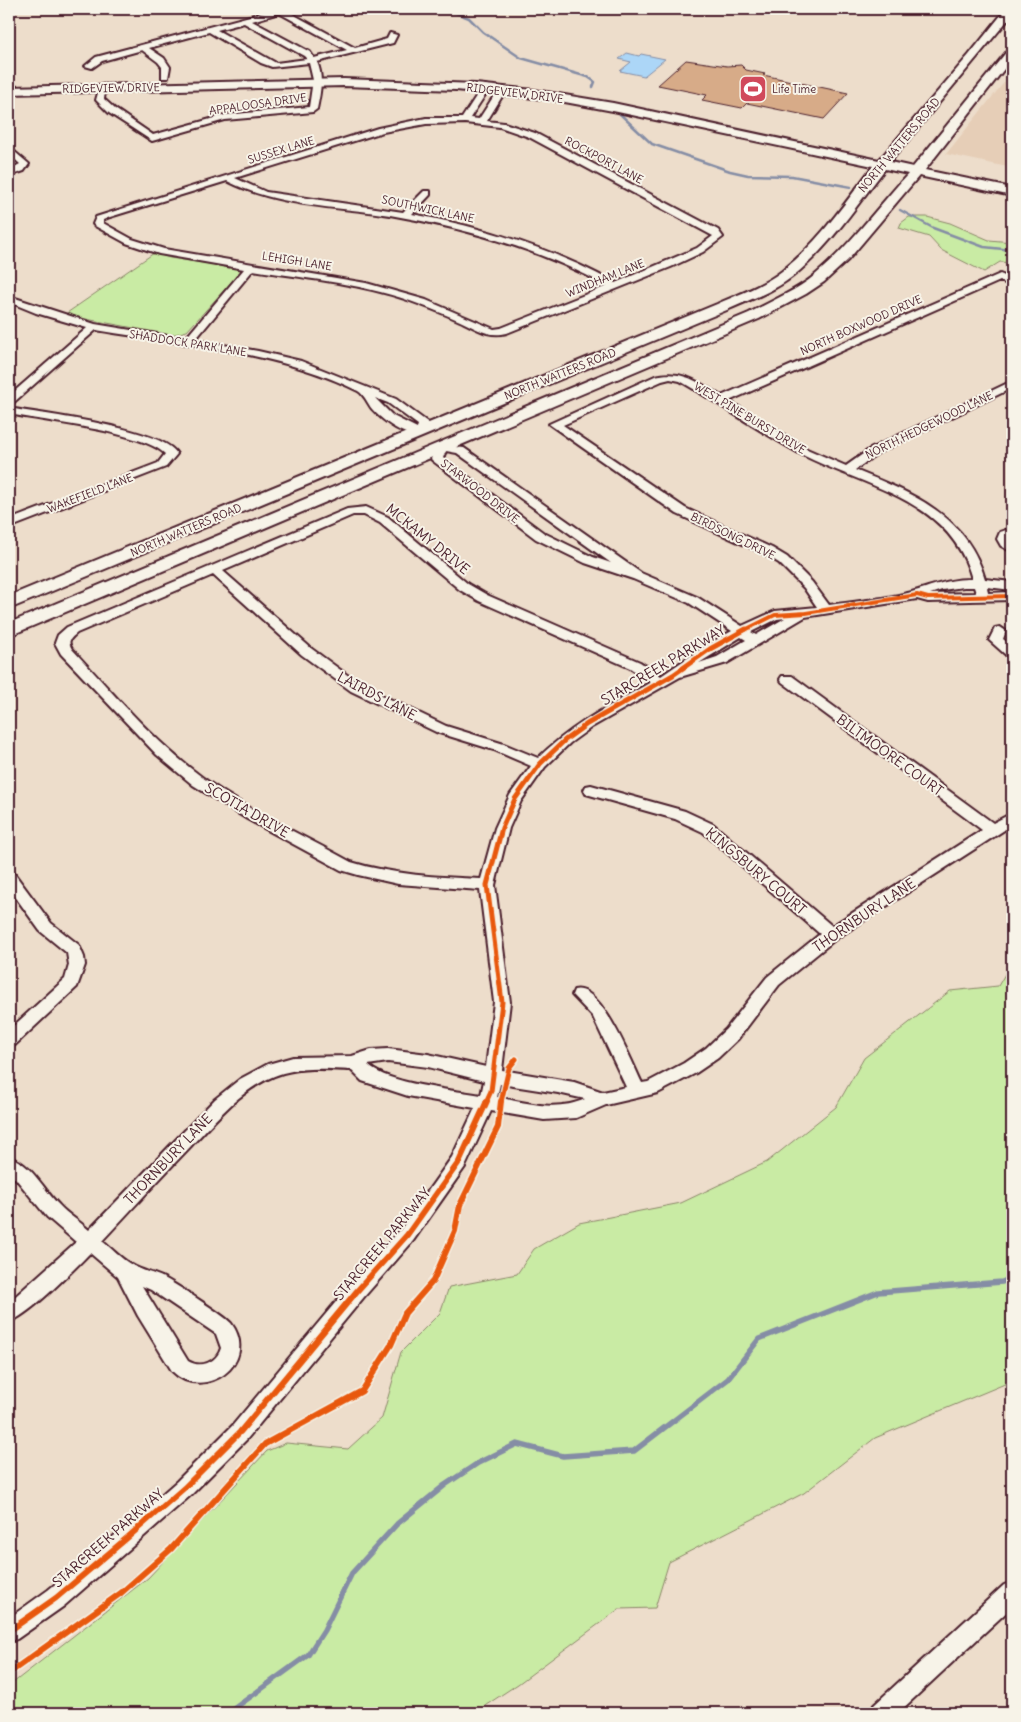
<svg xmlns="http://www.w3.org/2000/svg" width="1021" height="1722" viewBox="0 0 1021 1722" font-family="Delius,sans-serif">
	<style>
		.built { fill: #e6ceb7 }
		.green { fill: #c9eba4; stroke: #8a8568 }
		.water { fill: #acd6f7; stroke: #858da5 }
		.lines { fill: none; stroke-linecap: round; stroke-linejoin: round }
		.stream-far1 { stroke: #858da5; stroke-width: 2.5 }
		.stream { stroke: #858da5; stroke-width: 5.5 }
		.building { fill: #d7ab88; stroke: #4a1f2b }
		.minor-casing { stroke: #4a1f2b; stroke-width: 4 }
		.secondary-casing { stroke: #4a1f2b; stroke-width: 4 }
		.minor { fill: #f7f3e8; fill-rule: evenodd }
		.secondary { fill: #f7f3e8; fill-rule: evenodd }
		.cycleway-far2-casing { stroke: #f7f3e8; stroke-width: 6 }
		.cycleway-far1-casing { stroke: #f7f3e8; stroke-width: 8 }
		.cycleway-casing { stroke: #f7f3e8; stroke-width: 9 }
		.cycleway-far2 { stroke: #e8590c; stroke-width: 4 }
		.cycleway-far1 { stroke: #e8590c; stroke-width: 5 }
		.cycleway { stroke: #e8590c; stroke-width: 6 }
		.labels { text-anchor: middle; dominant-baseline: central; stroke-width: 4; stroke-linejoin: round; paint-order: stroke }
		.far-street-label { font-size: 11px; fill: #4a1f2b; stroke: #f7f3e8 }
		.far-poi-label { font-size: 11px; fill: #4a1f2b; stroke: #f7f3e8; text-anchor: start }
		.street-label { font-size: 14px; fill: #4a1f2b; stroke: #f7f3e8 }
	</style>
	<rect width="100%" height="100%" fill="#edddcb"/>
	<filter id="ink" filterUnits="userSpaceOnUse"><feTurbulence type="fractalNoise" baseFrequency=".02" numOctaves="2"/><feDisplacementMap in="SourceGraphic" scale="10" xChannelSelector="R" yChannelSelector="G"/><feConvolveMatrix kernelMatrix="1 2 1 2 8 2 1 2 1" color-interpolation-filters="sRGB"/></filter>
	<g filter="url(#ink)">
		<path class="built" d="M1012 73V168L946 154 997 91Z"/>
		<path class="green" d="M909 217H927L950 223 989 240 1012 242V263L1000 262 984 272 941 250 929 237 899 228 901 223Z
			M154 253 170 258 243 269 187 331 172 335 64 315Z
			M1012 962V1381L875 1438 804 1493 669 1562 655 1608 619 1609 518 1684 474 1713H9V1686L148 1578 267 1451 286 1443 348 1449 382 1418 401 1352 440 1313 449 1287 517 1274 534 1249 579 1223 681 1203 767 1162 836 1107 864 1058 950 991 998 986Z"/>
		<path class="water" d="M627 53 639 56 641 54 665 59 644 76 620 71 631 62 619 59Z"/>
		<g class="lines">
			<path class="stream-far1" d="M446 9 469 18 483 32 521 58 588 77 595 82 593 87
				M620 114 652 144 730 171 748 175 792 176 851 187
				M900 210 933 228 984 247 1012 250"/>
			<path class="stream" d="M228 1713 308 1655 324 1630 352 1573 397 1524 445 1485 478 1463 517 1444 563 1456 634 1451 728 1379 759 1339 878 1292 1002 1282 1012 1278"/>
		</g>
		<path class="building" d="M686 60 727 66 741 65 746 70 765 74 763 75 848 93 824 119 747 103 742 108 702 100 707 95 658 85Z"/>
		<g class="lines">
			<g class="minor-casing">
				<path id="minor" d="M276 9H290L287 11 355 48 387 39 390 33 397 35 393 43 317 62C324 77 320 94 317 109L313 112 225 120 152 141 109 113 96 100 100 86H106L104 99 115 109 153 135 225 115 309 107 313 80 309 63 272 67 261 63 209 32 149 48 164 58 170 67 168 78H162V67L158 62 142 50 102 61 92 68 85 66 96 57ZM279 13 347 50 314 58 310 52 252 21ZM244 23 304 56 307 59 276 63 217 30Z
					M482 87 489 89 470 118 479 119 499 88H505L506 90 487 121 504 123 535 133 718 230 723 237 703 252 671 267 507 333C488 338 476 328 460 321 447 315 434 310 421 305 368 284 309 279 253 270L195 340 258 351 301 361 396 399 430 424 425 434C406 439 384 422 372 409 368 404 364 394 358 391 282 352 180 344 96 330L13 403 9 404V396L87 328 36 313 9 302V296L95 324 185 339 244 269 159 254 126 243 95 226 93 224 96 217 378 128 426 118H462ZM465 123 500 127 529 137 713 236 697 248 615 283C552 248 482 227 412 214L430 195V191H424L403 212 266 192 235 178 383 132 426 124ZM227 181C278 207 334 206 390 215 465 228 540 249 607 286L501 328 494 329 426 300 366 283 164 249 132 239 103 223V220L110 217ZM375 398 388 403 418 425 417 428 393 416Z
					M9 147 29 164 24 171 9 176V170L20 164 9 154Z
					M1000 274 1012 279V286L1000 281 729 401 807 449 846 466 870 449 1012 381V388L878 453 855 470C912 493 967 515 985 579L1012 582V590L987 587 988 593 1012 592V600L928 602 917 599 805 617 727 663 680 677 592 727 570 743 545 767 521 801 509 828 495 885 510 1002 502 1070 574 1082 603 1092 626 1087 593 1017 572 995 574 990C601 982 632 1063 642 1083L648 1082 684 1063 706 1048 726 1029 767 977 820 934 703 832 675 819 586 794 584 790 586 786 591 785 685 811 713 824 832 926 982 830 782 682 780 679 782 676H792L993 823 1012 813V825L837 938 779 985 738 1039 718 1058 696 1073 658 1093 606 1105 576 1118 544 1120 491 1111 465 1167 413 1241 364 1297 247 1439 191 1495 134 1545 64 1606 17 1639 9 1642V1618L48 1590 120 1531 177 1481 233 1425 350 1285 401 1229 452 1157 475 1108 408 1096 362 1081 351 1070C328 1069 305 1067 283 1073 245 1084 217 1119 191 1146 161 1177 132 1209 102 1241 111 1248 121 1259 132 1265 142 1271 154 1273 164 1278 174 1283 225 1316 231 1323 261 1363 203 1403 172 1371L138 1316 118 1277 90 1253C73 1270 30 1315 9 1322V1302L76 1242 47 1217 16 1179 9 1174V1157C31 1163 43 1189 59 1205 67 1214 79 1221 89 1230L215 1099 240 1079 268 1064 293 1057 352 1056 371 1050 388 1049 428 1054 486 1067 494 1002 480 890 398 884 358 875 341 870 247 819 193 785 157 755 61 654 55 643 58 635 67 627 347 509 366 507 388 517 468 584 487 595 640 662 661 676 705 646 732 631 689 603 633 579 585 563 536 539 433 461 431 459 438 445 464 448 641 573 697 597 742 626 775 611 817 607 804 588 779 563 764 554 677 514 549 424 655 376C682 369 700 383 721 396ZM670 379 680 381C720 404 757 430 797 452 862 487 950 497 972 579 948 579 936 585 915 591 889 599 856 601 829 605L812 582 787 557 772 548 685 508 563 425 662 381ZM446 451 457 453 611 563 593 557 544 533 443 458ZM353 515H364L380 523 460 590 479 601 630 668 651 682C609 706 573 724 538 758L504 744 446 726 361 685 312 649 223 571ZM213 575 302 655 351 691 436 732 494 750 531 766 510 795 495 828 481 879C437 877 394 875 351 862 301 834 248 811 202 777 153 741 113 693 72 649 67 641 70 639 77 633ZM964 587H974L976 593 930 594 942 590ZM785 618 756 635 751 632 777 619ZM741 637 746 640 717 657 699 663ZM388 1062 428 1067 484 1081 481 1095C453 1090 387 1084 368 1065ZM500 1084 558 1093 585 1099C557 1112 525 1103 497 1097ZM142 1286 151 1290 216 1334 221 1348C217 1362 201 1369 188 1361Z
					M9 408C40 414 164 428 177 454L166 467 9 528V520L158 463 165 454C144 432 42 421 9 414Z
					M1012 528V536L1009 539 1012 542V552L1001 546 997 539 1000 532Z
					M1000 627 1006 631 1003 639 1012 646V657L1007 656 989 640 995 628Z
					M9 871 14 873 51 923 79 945 84 957 85 965 77 987 15 1045 9 1047V1030L65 979 69 965 67 953 40 931 9 888Z
					M1012 1582V1607L898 1713H871L874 1705 1004 1585Z"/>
			</g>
			<g class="secondary-casing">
				<path id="secondary" d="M1006 9H1012V15L890 162 913 167 1008 50 1012 49V59L925 170 1012 188V196L919 176 848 260 824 282 806 294 759 319 9 636V623L749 313C771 301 796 291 815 275 850 246 877 207 908 174L885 169C856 206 830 247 792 277 773 292 749 300 727 310L9 609V596L717 304C739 294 763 286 782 271 819 242 845 203 873 166L613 111 554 100 456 90 344 86 9 94V87L344 79 476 84 534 90 613 103 879 160 969 55Z"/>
			</g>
			<use href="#minor" class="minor"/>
			<use href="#secondary" class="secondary"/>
			<g class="cycleway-far2-casing">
				<path id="cycleway-far2" d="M743 631 775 615 806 613 917 595 928 598 1012 596"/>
			</g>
			<g class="cycleway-far1-casing">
				<path id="cycleway-far1" d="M486 1102 491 1091 502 1002 487 885 502 828 515 799 540 764 565 740 587 724 673 675 710 649 746 629
					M501 1102 509 1068 516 1059"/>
			</g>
			<g class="cycleway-casing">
				<path id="cycleway" d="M9 1631 56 1598 127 1538 184 1488 240 1432 357 1291 407 1235 459 1162 487 1101
					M9 1673 121 1593 171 1549 265 1444 362 1391 391 1345 405 1313 433 1281 455 1231 460 1205 498 1127 501 1101"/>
			</g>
			<use href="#cycleway-far2" class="cycleway-far2"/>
			<use href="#cycleway-far1" class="cycleway-far1"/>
			<use href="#cycleway" class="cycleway"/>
		</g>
	</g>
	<defs>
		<g id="stadium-square" transform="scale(1.4375)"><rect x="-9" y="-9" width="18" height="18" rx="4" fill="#d1495b" stroke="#f7f3e8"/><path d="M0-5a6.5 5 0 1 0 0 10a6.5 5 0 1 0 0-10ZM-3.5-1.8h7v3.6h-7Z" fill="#fff"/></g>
	</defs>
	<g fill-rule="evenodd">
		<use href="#stadium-square" x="753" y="89"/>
	</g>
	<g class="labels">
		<g class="far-street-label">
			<text transform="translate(111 88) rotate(-1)">RIDGEVIEW DRIVE</text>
			<text transform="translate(515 93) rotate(7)">RIDGEVIEW DRIVE</text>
			<text transform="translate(258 104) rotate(-8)">APPALOOSA DRIVE</text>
			<text transform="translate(899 145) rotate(-50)">NORTH WATTERS ROAD</text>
			<text transform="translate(281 150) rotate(-17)">SUSSEX LANE</text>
			<text transform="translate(604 160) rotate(28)">ROCKPORT LANE</text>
			<text transform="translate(428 209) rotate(12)">SOUTHWICK LANE</text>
			<text transform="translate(297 261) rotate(9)">LEHIGH LANE</text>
			<text transform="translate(605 278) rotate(-22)">WINDHAM LANE</text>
			<text transform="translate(861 325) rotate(-24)">NORTH BOXWOOD DRIVE</text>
			<text transform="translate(188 343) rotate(9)">SHADDOCK PARK LANE</text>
			<text transform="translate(560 374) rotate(-22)">NORTH WATTERS ROAD</text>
			<text transform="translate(750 418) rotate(31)">WEST PINE BURST DRIVE</text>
			<text transform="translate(929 425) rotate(-26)">NORTH HEDGEWOOD LANE</text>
			<text transform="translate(480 491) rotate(38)">STARWOOD DRIVE</text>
			<text transform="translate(90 493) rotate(-21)">WAKEFIELD LANE</text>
			<text transform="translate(186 530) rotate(-23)">NORTH WATTERS ROAD</text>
			<text transform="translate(733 536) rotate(26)">BIRDSONG DRIVE</text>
		</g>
		<g class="far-poi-label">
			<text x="772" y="89">Life Time</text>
		</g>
		<g class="street-label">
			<text transform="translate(428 539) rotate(39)">MCKAMY DRIVE</text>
			<text transform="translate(663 665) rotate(-31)">STARCREEK PARKWAY</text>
			<text transform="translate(377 696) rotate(28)">LAIRDS LANE</text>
			<text transform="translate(890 755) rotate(36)">BILTMOORE COURT</text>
			<text transform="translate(247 810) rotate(30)">SCOTIA DRIVE</text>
			<text transform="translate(756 871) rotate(40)">KINGSBURY COURT</text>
			<text transform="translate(864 915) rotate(-34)">THORNBURY LANE</text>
			<text transform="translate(168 1159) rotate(-46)">THORNBURY LANE</text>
			<text transform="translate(382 1244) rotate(-50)">STARCREEK PARKWAY</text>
			<text transform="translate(108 1538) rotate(-41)">STARCREEK PARKWAY</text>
		</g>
	</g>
	<rect width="1021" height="1722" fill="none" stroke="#f7f3e8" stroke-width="30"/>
	<rect x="15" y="15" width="991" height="1692" fill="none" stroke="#4a1f2b" stroke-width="2" filter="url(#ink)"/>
</svg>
